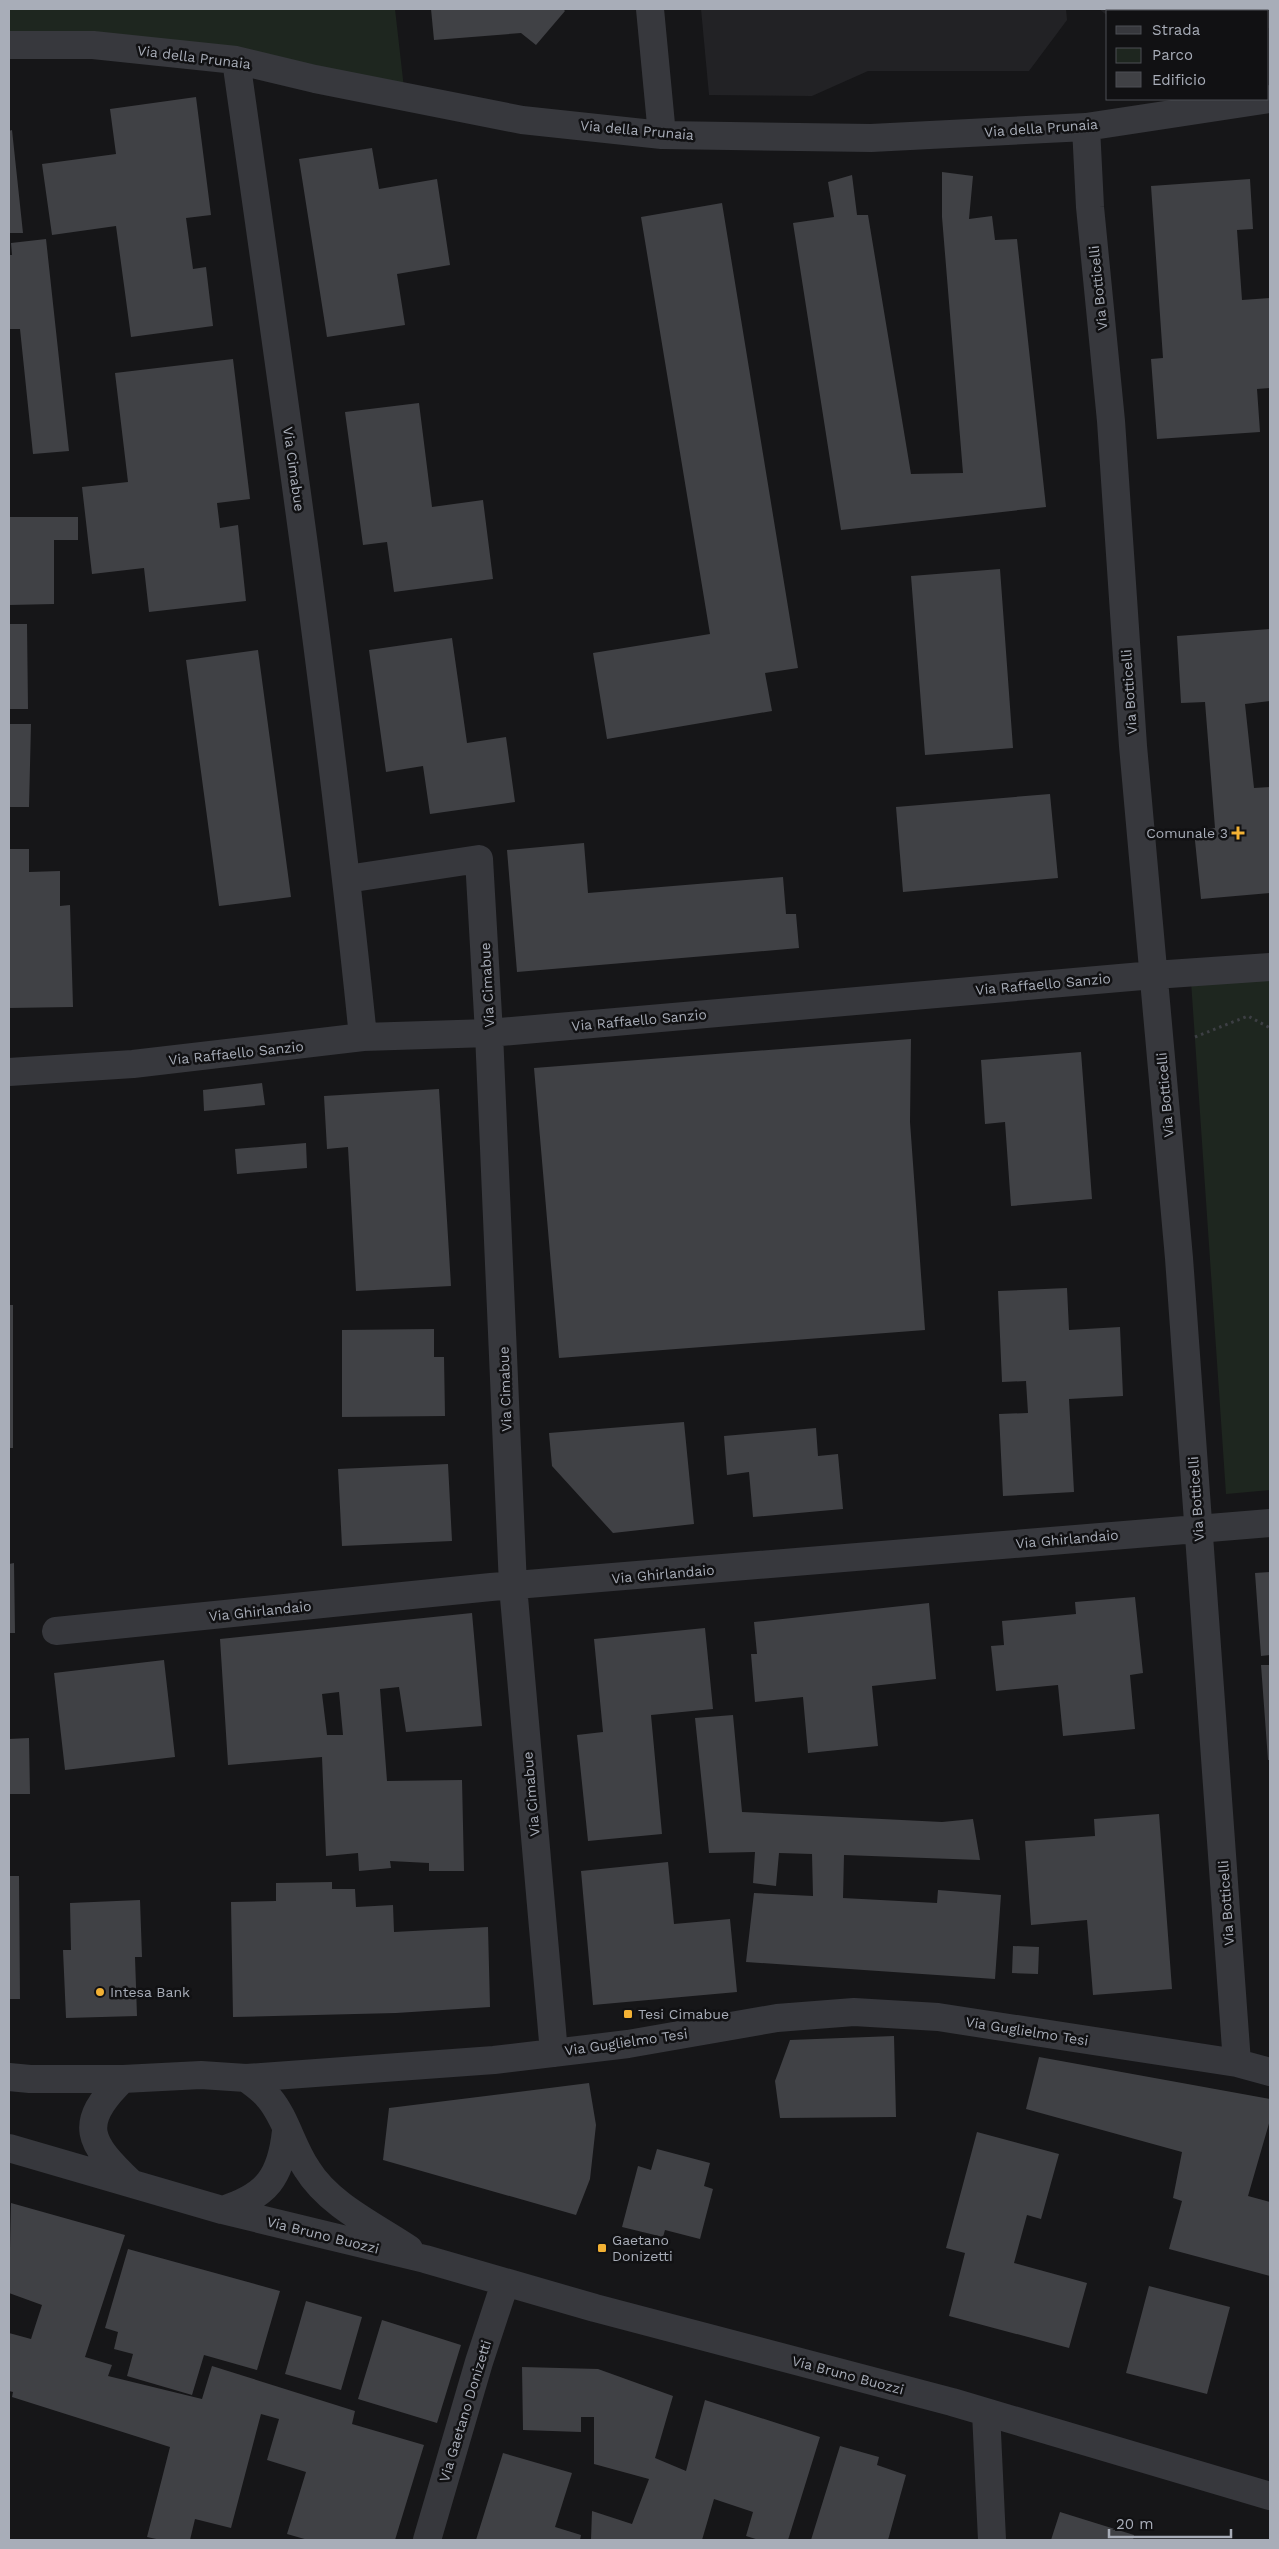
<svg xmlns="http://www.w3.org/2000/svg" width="1279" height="2549" viewBox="0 0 1279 2549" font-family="'Work Sans',sans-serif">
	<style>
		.built { fill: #222225 }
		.green { fill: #1e261f }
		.building { fill: #404145; fill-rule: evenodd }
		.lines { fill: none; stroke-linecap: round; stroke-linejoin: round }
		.path { stroke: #3d3f44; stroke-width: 3; stroke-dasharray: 2.5 4; stroke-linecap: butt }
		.street { stroke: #37383d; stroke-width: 28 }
		.poi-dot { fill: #f2b134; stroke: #111113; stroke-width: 2 }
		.labels { text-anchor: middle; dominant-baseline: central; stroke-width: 5; stroke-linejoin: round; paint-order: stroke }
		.street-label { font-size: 14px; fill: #a8adb8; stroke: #111113 }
		.poi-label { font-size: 14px; fill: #a8adb8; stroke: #111113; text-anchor: start }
	</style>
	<rect width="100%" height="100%" fill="#161618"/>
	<path class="built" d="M701 9H1066L1067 20 1029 71H868L812 96 709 95Z
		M1099 9H1270V28H1268V11H1108V16Z"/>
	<path class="green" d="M9 9H395L405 97 315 79 9 45Z
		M1270 975V1490L1226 1494 1191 981Z"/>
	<path class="building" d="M431 9H563L565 11 536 45 521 33 434 40Z
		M196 97 211 215 186 218 193 269 206 267 213 326 131 337 116 226 52 235 42 164 116 154 110 109Z
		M12 130 23 233H9V131Z
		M372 148 379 189 437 179 450 265 397 274 405 325 327 337 299 159Z
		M942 172 973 176 969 219 992 216 995 240 1017 239 1046 507 841 530 793 223 834 217 828 182 852 175 857 215H868L911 474 963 473 942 217Z
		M1250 179 1253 229 1237 230 1242 300 1270 298V388L1257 389 1260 432 1157 439 1151 359 1163 358 1151 186Z
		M722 203 798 668 765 673 772 711 607 739 593 653 710 634 641 217Z
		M46 239 69 451 33 454 20 329H9V255H12L11 243Z
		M233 359 250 499 217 503 220 528 238 525 246 601 149 612 144 568 92 574 82 487 128 482 115 373Z
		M419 403 432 507 483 500 493 579 394 592 387 542 363 545 345 412Z
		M9 517H78V540H54V604L9 605Z
		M1000 569 1013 748 925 755 911 576Z
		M9 624H27L28 709H9Z
		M1270 629V701L1245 704 1254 788 1270 787V893L1201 899 1194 831 1215 828 1205 702 1181 703 1177 636Z
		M452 638 467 743 506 737 515 802 430 814 423 766 386 772 369 650Z
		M258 650 291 897 219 906 186 660Z
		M9 724H31L29 807H9Z
		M1050 794 1058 878 903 892 896 807Z
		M584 843 588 893 783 877 786 914H796L799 948 517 972 507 850Z
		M9 849H29V872L60 871V906L70 905 73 1007 9 1008Z
		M911 1039 910 1122 925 1330 559 1358 534 1068Z
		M1081 1052 1092 1199 1011 1206 1005 1122 985 1124 981 1060Z
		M262 1083 265 1105 204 1111 203 1090Z
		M439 1089 451 1286 356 1291 348 1147 327 1149 324 1096Z
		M306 1143 307 1168 237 1174 235 1149Z
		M1067 1288 1069 1330 1120 1327 1123 1396 1069 1399 1074 1492 1003 1496 999 1414 1028 1413 1026 1381 1002 1382 998 1291Z
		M9 1305H13V1448H9Z
		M434 1329V1357H444L445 1416 342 1417V1330Z
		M684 1422 694 1524 613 1533 552 1466 549 1433Z
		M816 1428 818 1456 838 1454 843 1509 753 1517 749 1472 727 1475 724 1436Z
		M448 1464 452 1541 342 1546 338 1469Z
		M14 1563 15 1633H9V1564Z
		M1270 1572V1655L1261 1656 1255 1573Z
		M1135 1597 1143 1673 1130 1675 1135 1729 1063 1736 1058 1685 996 1691 991 1646 1004 1645 1002 1621 1076 1614 1075 1602Z
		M929 1603 936 1679 872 1686 878 1746 808 1753 803 1697 755 1702 751 1654H757L754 1622Z
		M472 1613 482 1726 406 1732 399 1687 380 1689 387 1781 462 1780 464 1871H429V1863L390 1861 391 1868 359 1871 358 1853 326 1856 322 1757 228 1765 220 1639ZM339 1692 343 1735H327L322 1694Z
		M705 1628 713 1709 651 1715 662 1834 588 1841 577 1735 603 1732 594 1639Z
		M164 1660 175 1757 65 1770 54 1673Z
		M1261 1665H1270V1760H1268Z
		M733 1715 742 1812 942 1822 973 1819 980 1860 844 1855 843 1898 937 1903 938 1890 1001 1895 995 1979 746 1962 754 1893 813 1896 812 1854 779 1853 776 1886 753 1883 755 1852 709 1853 695 1718Z
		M29 1738 30 1794H9V1739Z
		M1159 1814 1172 1989 1093 1995 1087 1920 1031 1925 1025 1841 1095 1836 1094 1819Z
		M668 1862 674 1924 730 1919 737 1992 593 2005 581 1871Z
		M9 1876H19L20 1999H9Z
		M332 1882V1889H355L356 1907 393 1905 394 1932 488 1927 490 2007 396 2013 233 2017 231 1902 276 1901V1883Z
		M140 1900 142 1957H135L137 2016 66 2018 63 1950H71L70 1903Z
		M1013 1946 1039 1947 1038 1974 1012 1973Z
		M894 2036 896 2117 780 2118 775 2081 790 2040Z
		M1039 2057 1270 2099V2120L1248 2196 1270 2202V2276L1169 2249 1182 2201 1173 2198 1182 2152 1026 2109Z
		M589 2083 596 2125 590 2179 576 2215 383 2160 389 2108Z
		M977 2132 1059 2154 1041 2219 1027 2215 1014 2263 1087 2283 1069 2348 949 2316 965 2253 946 2248Z
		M657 2149 710 2163 704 2186 713 2189 700 2239 665 2230 663 2237 622 2227 638 2166 651 2170Z
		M11 2203 125 2235 85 2357 112 2365 108 2376 202 2399 212 2366 355 2411 352 2424 424 2445 395 2540H308L287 2534 306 2472 267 2460 279 2419 261 2414 231 2528 195 2519 190 2540H161L147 2537 170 2447 12 2397 13 2392 9 2391V2333L31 2339 42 2305 9 2293Z
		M128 2249 280 2291 257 2370 204 2355 192 2395 127 2376 133 2354 114 2349 118 2332 105 2328Z
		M1149 2286 1230 2307 1207 2394 1126 2373Z
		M306 2301 362 2317 341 2390 285 2374Z
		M382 2320 461 2345 437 2423 358 2399Z
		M522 2367 598 2369 673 2396 655 2458 686 2471 705 2400 820 2437 788 2540H759L746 2536 753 2512 714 2499 702 2540H591L592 2511 632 2524 649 2479 594 2464V2417H581V2432L523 2430Z
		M840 2446 879 2457 877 2465 906 2475 888 2540H811Z
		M503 2453 572 2473 555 2527 581 2535 580 2540H476Z
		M1060 2512 1134 2535 1133 2540H1051Z"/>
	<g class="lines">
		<path class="path" d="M1195 1037 1248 1016 1270 1028"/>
		<path class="street" d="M650 9 662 135
			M9 45H93L236 60 315 79 522 120 662 135 871 138 1086 127 1270 99
			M236 60C282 385 330 710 363 1037
			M1086 127 1090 207 1111 421 1133 746 1179 1258 1237 2063
			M347 879 479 859 489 1033 513 1586 554 2053
			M9 1072 133 1064 363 1037 489 1033 1154 975 1270 967
			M56 1631 491 1587 1270 1523
			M9 2077 30 2079H123L201 2075 246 2078 494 2060 628 2044 777 2018 854 2012 938 2017 1237 2063 1270 2072
			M246 2078C254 2084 263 2090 269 2098 286 2118 292 2147 307 2169 329 2205 375 2226 409 2249
			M123 2079C76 2124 89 2143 131 2183
			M9 2148 222 2210 425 2259 595 2308 952 2402 1270 2496
			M222 2210C267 2196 281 2177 286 2131
			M986 2412 992 2540
			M427 2540 479 2362 505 2283"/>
	</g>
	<g class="poi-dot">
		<path d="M1235.5 825.5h5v5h5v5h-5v5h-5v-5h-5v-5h5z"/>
		<circle cx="100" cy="1992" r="5"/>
		<rect x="623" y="2009" width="10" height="10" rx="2.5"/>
		<rect x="597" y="2243" width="10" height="10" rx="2.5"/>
	</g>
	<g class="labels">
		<g class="street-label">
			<text transform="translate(194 57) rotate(7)">Via della Prunaia</text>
			<text transform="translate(1041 128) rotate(-4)">Via della Prunaia</text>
			<text transform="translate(637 130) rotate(5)">Via della Prunaia</text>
			<text transform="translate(1098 288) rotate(-96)">Via Botticelli</text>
			<text transform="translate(294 469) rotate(82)">Via Cimabue</text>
			<text transform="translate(1129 692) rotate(-94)">Via Botticelli</text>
			<text transform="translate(1043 984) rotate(-5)">Via Raffaello Sanzio</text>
			<text transform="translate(487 985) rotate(-93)">Via Cimabue</text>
			<text transform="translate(639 1020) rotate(-5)">Via Raffaello Sanzio</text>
			<text transform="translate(236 1053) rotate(-6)">Via Raffaello Sanzio</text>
			<text transform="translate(1165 1095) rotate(-95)">Via Botticelli</text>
			<text transform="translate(505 1389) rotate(-92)">Via Cimabue</text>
			<text transform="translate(1196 1499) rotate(-94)">Via Botticelli</text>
			<text transform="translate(1067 1539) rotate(-5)">Via Ghirlandaio</text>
			<text transform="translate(663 1574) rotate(-5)">Via Ghirlandaio</text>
			<text transform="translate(260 1611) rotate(-6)">Via Ghirlandaio</text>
			<text transform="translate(531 1794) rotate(-95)">Via Cimabue</text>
			<text transform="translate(1226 1903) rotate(-94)">Via Botticelli</text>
			<text transform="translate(1027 2031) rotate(9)">Via Guglielmo Tesi</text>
			<text transform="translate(626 2042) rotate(-8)">Via Guglielmo Tesi</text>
			<text transform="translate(323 2235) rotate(14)">Via Bruno Buozzi</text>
			<text transform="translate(848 2375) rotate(15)">Via Bruno Buozzi</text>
			<text transform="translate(465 2411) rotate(-73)">Via Gaetano Donizetti</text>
		</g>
		<g class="poi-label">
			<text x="1228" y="833" text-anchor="end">Comunale 3</text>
			<text x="110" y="1992">Intesa Bank</text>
			<text x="638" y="2014">Tesi Cimabue</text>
			<text x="612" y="2240">Gaetano<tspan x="612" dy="16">Donizetti</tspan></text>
		</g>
	</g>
	<rect width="1279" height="2549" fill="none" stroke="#a8adb8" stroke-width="20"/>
	<rect x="1106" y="10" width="162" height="90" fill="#111113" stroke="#4d4f55"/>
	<rect x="1116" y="26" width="25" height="8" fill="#37383d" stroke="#4d4f55"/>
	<text x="1152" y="35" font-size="15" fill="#a8adb8">Strada</text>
	<rect x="1116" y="48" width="25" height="15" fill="#1e261f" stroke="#4d4f55"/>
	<text x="1152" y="60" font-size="15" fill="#a8adb8">Parco</text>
	<rect x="1116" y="72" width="25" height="15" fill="#404145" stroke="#4d4f55"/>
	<text x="1152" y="85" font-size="15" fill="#a8adb8">Edificio</text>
	<path d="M1109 2529v8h122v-8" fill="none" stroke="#a8adb8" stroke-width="2.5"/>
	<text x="1116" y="2529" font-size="15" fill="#a8adb8" stroke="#111113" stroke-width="4" paint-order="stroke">20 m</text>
</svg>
